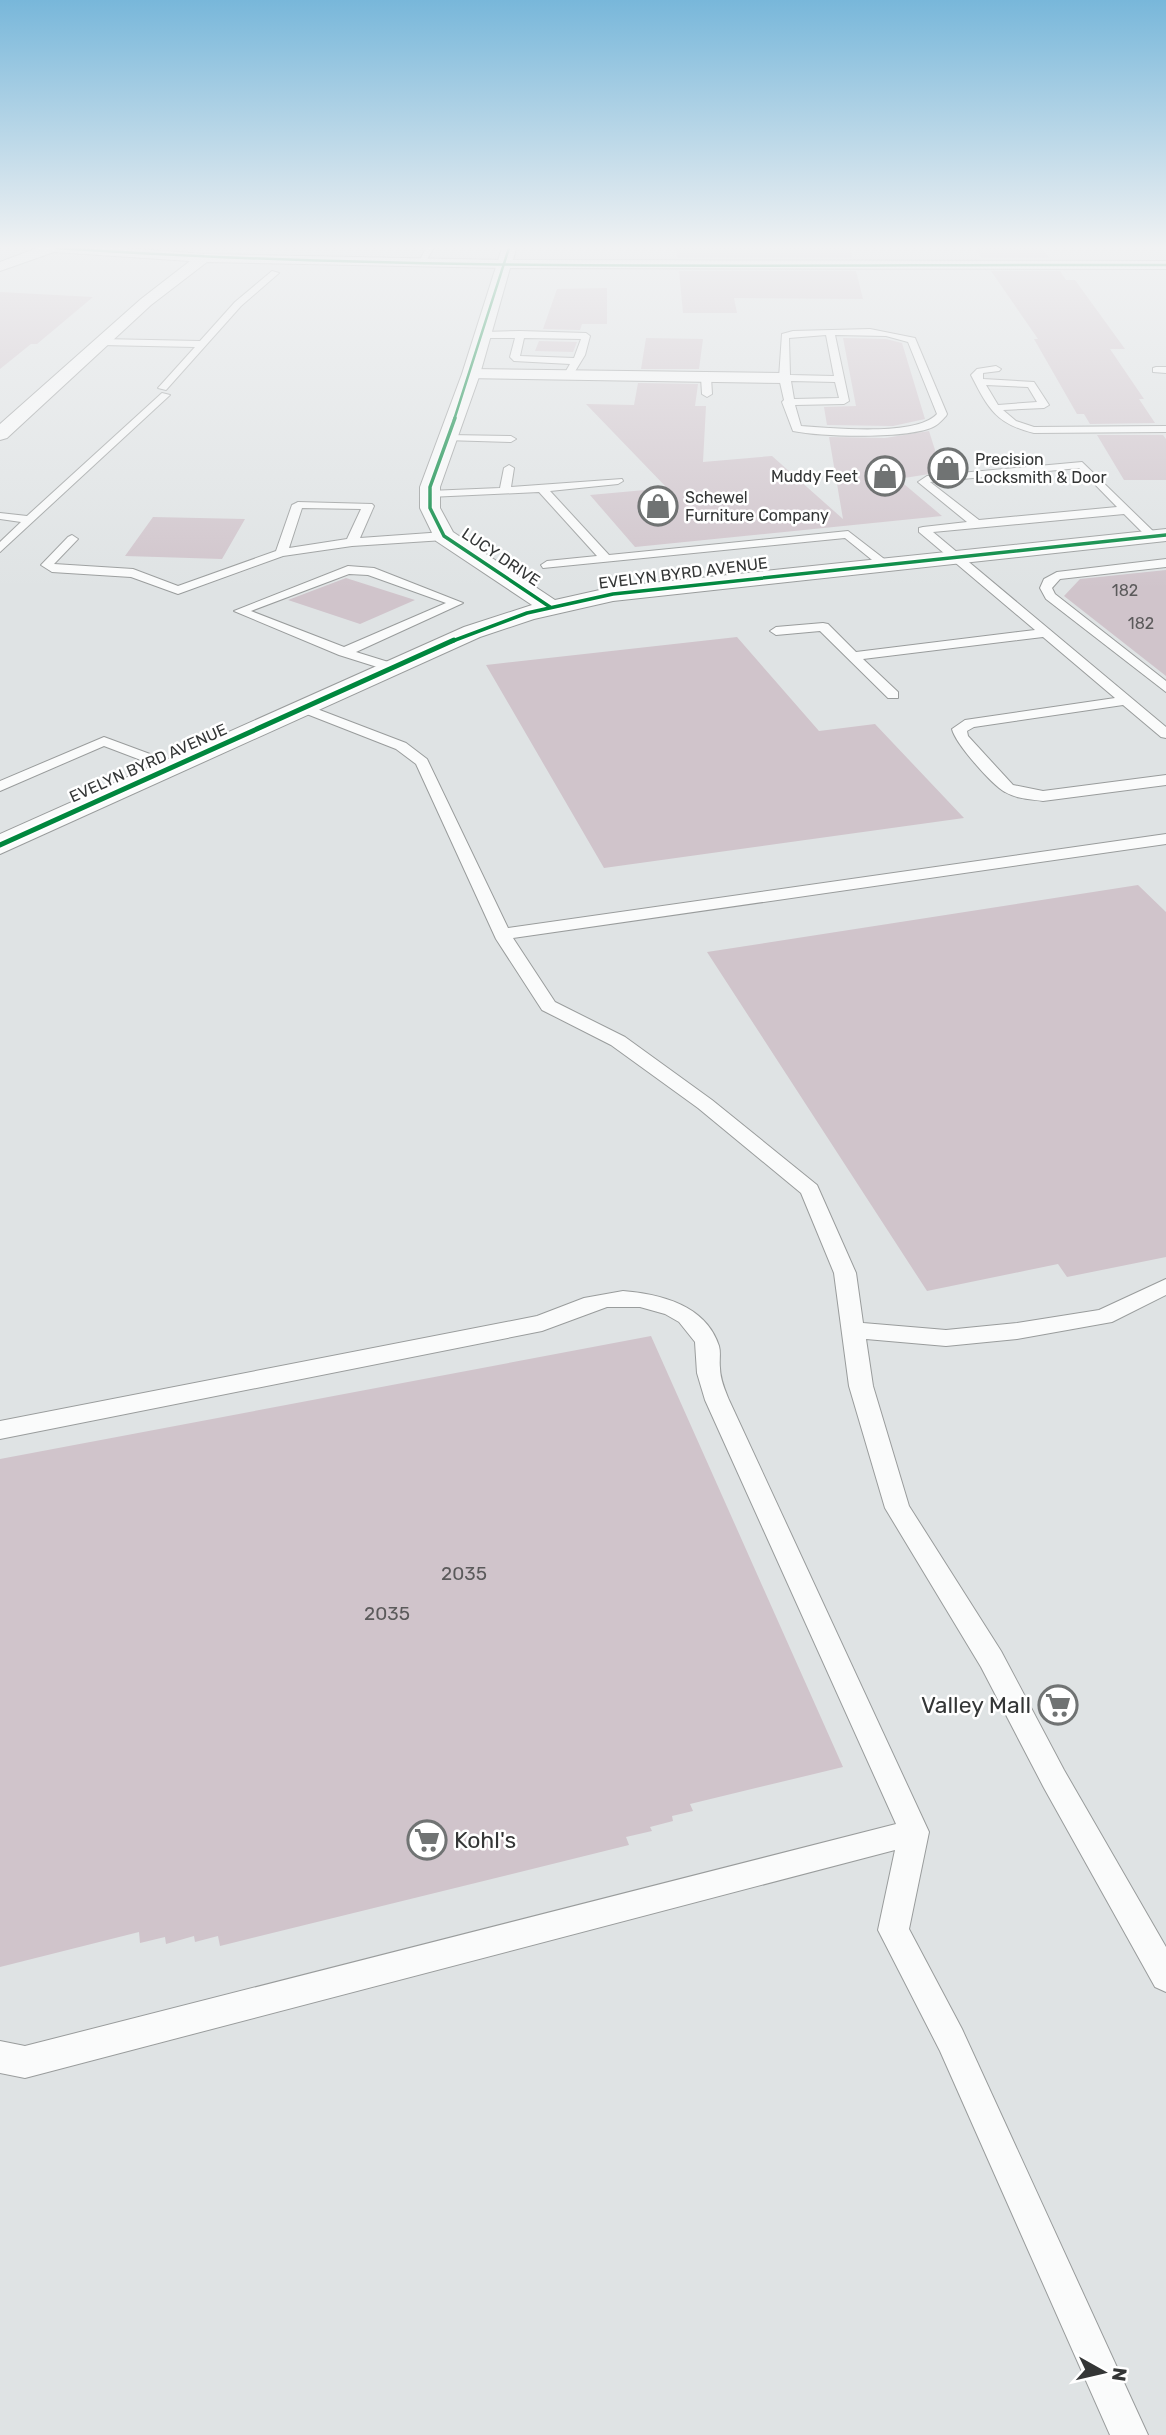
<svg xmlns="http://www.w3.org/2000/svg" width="1166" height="2435" viewBox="0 0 1166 2435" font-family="Rubik,sans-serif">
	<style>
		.building { fill: #d0c4cb }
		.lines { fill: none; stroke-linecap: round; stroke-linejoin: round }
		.lane-casing { stroke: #999c9c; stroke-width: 2 }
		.street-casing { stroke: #999c9c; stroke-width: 2 }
		.secondary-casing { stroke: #999c9c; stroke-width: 2 }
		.lane { fill: #fafbfb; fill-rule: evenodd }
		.street { fill: #fafbfb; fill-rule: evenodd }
		.secondary { fill: #fafbfb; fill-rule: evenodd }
		.cycleway-far2-casing { stroke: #fff; stroke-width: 4.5 }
		.cycleway-far1-casing { stroke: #fff; stroke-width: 6 }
		.cycleway-casing { stroke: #fff; stroke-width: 9 }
		.cycleway-far2 { stroke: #00873e; stroke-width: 2.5 }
		.cycleway-far1 { stroke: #00873e; stroke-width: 3.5 }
		.cycleway { stroke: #00873e; stroke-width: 5 }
		.labels { text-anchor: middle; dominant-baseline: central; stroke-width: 5; stroke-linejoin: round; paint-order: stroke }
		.far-poi-label { font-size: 16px; fill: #343636; stroke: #fff; text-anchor: start }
		.far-street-label { font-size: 16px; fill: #343636; stroke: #fff }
		.number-label { font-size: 16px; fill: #5b5a5b }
		.near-number-label { font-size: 19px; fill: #5b5a5b }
		.near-poi-label { font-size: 23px; fill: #343636; stroke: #fff; text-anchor: end }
	</style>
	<rect width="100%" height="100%" fill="#dfe3e4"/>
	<path class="building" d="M676 248H850L852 258H677Z
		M975 248H1042L1050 258H982Z
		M679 271H856L863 299 734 298 737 313H683Z
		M991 271H1060L1066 280H1075L1125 349H1110L1144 399H1139L1155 423 1090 424 1084 414H1077L1034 339H1038Z
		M607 288V324H582L580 330 543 329 557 289Z
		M0 292 93 297 37 344H31L0 369Z
		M646 338 703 339 699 369H641Z
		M843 338 886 339 902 343 925 419 893 426 827 425 824 407 856 406Z
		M539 341 577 342 573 352 535 351Z
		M638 383 698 384 695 406H706L703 462 772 456 843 519 829 437 885 438 929 431 942 472 898 479 942 516 635 547 590 495 667 488 586 404 634 405Z
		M1097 435H1163L1166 439V480H1124Z
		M153 517 245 519 222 559 125 556Z
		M1166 570V676L1064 596 1080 579Z
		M346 578 415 600 360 624 288 600Z
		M737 637 819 731 875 724 964 818 604 868 486 665Z
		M1138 885 1166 912V1257L1067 1277 1058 1264 927 1291 707 952Z
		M651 1336 843 1767 690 1804 693 1811 672 1816 673 1821 650 1827 652 1831 626 1837 629 1845 220 1946 218 1936 195 1942 194 1936 166 1944 165 1937 140 1943 139 1932 0 1967V1459Z"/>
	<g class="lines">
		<g class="lane-casing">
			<path id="lane" d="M426 248H434L424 264H418Z
				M272 271 279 273 241 306 166 390 158 388 195 347 101 345 96 342 101 339 200 341 235 302Z
				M870 329 915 338 947 414 946 416C942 420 938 425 933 427 907 439 823 437 793 431L782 402 784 400 779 378 782 334 793 331ZM826 335 834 376 790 375 789 338ZM835 335 886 336 908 342 937 414C916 437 832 428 801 426L795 405 844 404 849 401ZM791 381 835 382 839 398 794 399Z
				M520 331 586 333 590 336 585 355 571 378 568 379 563 376 570 364 514 361 510 357 515 338H483L479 335 483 332ZM524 338 581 339 574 358 520 356Z
				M996 366 1001 369 999 371 983 373V379L1034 382 1049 405 1044 408 1003 410 1016 421 1034 427 1166 426V432L1034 433C996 424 988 408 971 375L977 369ZM986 385 1028 387 1037 402 998 405Z
				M1156 367H1166V373L1153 372V368Z
				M706 374 711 377 712 394 707 397 702 394 701 377Z
				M162 393 170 395 0 552V542L21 522 0 519V513L27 516Z
				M449 435 511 436 516 439 511 442 445 440 444 438Z
				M1082 462 1156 534V538H1148L1124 514 933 532 1166 727V738L1161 737 1123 705 974 727 967 731 968 736 1013 785 1043 791 1166 775V785L1043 801C1030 799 1017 799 1005 792 992 785 955 743 952 729L965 720 1115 698 1043 637 863 659 898 692V698H888L820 631 776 635 770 631 776 627 823 623 828 624 856 652 1035 630 919 532V528L923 527 967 522 918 482 927 476ZM1079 468 1117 507 979 520 930 482Z
				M509 465 514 468 511 487 622 479 623 481 618 484 550 491 609 555 848 531 892 565 882 568 845 538 543 568 541 565 547 561 597 556 539 492 429 497 423 494 429 491 500 488 504 468Z
				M298 502 372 504 374 506 360 538 444 532 450 536 444 540 352 546 283 556 178 594 131 577 52 572 41 565 68 537 72 535 78 539 54 564 133 569 178 586 276 551 292 505ZM302 508 361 509 347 539 289 548Z
				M1166 559V567L1060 579 1052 588 1055 594 1166 681V692L1046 599 1040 588 1044 579 1057 572Z
				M348 566 374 568 463 603 356 652 398 665V671L393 672 339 655 234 611ZM349 574 368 575 446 603 344 647 251 611Z
				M304 704 406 743 427 759 508 928 1166 834V844L513 938 555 1002 625 1037 712 1100 817 1185 856 1273 863 1323 946 1330 1017 1323 1099 1310 1166 1279V1295L1112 1322 1017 1339 946 1346 866 1339 873 1386 909 1506 1001 1651 1064 1770 1166 1947V1992L1155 1987 1044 1788 981 1667 885 1508 849 1386 834 1273 801 1193 698 1108 611 1045 542 1010 496 939 416 764 396 749 299 711 297 708Z
				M104 737 177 764 179 767 177 770H167L104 746 0 791V781Z
				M623 1291C660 1294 706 1305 719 1346 721 1353 719 1360 720 1368 720 1379 725 1390 729 1400L929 1832 909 1929 962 2029 1148 2435H1110L940 2051 878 1930 895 1850 25 2078 0 2073V2041L25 2046 896 1824 705 1400 697 1373 695 1342 679 1322 665 1314 640 1307H607L542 1331 0 1439V1421L537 1316 584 1298Z"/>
		</g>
		<g class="street-casing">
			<path id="street" d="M37 248H125L204 254 504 260 511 264 504 268 207 262 151 305 7 438 0 440V424L141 299 190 261 54 252 0 271V262Z
				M471 369 784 373 793 378 784 383 465 378 462 374Z"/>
		</g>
		<g class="secondary-casing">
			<path id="secondary" d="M502 248H516L513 260 1166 261V269L510 268 480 374 440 487V508L453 532 555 600 613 587 1166 529V541L613 601 534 619 480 637 0 854V834L464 627 532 605 436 541 420 508V487L462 374Z"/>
		</g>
		<use href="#lane" class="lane"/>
		<use href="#street" class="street"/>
		<use href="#secondary" class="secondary"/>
		<g class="cycleway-far2-casing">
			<path id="cycleway-far2" d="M56 248C425 273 796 264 1166 265
				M454 420 509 248"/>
		</g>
		<g class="cycleway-far1-casing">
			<path id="cycleway-far1" d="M455 418 430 487V508L444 536 550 607
				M450 642 527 613 613 594 1166 535"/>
		</g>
		<g class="cycleway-casing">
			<path id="cycleway" d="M0 845 454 640"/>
		</g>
		<use href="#cycleway-far2" class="cycleway-far2"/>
		<use href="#cycleway-far1" class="cycleway-far1"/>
		<use href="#cycleway" class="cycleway"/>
	</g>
	<linearGradient id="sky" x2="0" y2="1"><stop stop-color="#78b7da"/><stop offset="0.42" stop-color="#f1f2f3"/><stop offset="1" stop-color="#f1f2f3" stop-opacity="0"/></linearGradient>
	<rect width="1166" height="589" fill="url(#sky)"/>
	<defs>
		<g id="shop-ring" transform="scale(2.0125)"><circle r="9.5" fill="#fff" stroke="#707373" stroke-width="1.5"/><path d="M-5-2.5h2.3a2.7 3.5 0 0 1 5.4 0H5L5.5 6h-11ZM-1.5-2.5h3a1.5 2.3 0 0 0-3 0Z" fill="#707373"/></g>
		<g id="supermarket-ring" transform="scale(2.0125)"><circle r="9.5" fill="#fff" stroke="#707373" stroke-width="1.5"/><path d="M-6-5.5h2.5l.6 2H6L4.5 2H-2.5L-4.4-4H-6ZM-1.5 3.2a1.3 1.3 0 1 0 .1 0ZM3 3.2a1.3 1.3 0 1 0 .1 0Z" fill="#707373"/></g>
	</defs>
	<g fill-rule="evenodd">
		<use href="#shop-ring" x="948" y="468"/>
		<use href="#shop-ring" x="885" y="476"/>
		<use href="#shop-ring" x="658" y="506"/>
		<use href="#supermarket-ring" x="1058" y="1705"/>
		<use href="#supermarket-ring" x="427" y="1840"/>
	</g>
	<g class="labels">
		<g class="far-poi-label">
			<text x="975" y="459">Precision<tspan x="975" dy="18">Locksmith &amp; Door</tspan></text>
			<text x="858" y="476" text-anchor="end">Muddy Feet</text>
			<text x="685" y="497">Schewel<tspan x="685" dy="18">Furniture Company</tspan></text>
		</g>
		<g class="far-street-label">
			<text transform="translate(501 557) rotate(34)">LUCY DRIVE</text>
			<text transform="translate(683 573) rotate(-7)">EVELYN BYRD AVENUE</text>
			<text transform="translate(148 763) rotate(-24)">EVELYN BYRD AVENUE</text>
		</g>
		<g class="number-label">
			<text x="1125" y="590">182</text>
			<text x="1141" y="623">182</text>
		</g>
		<g class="near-number-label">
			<text x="464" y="1573">2035</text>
			<text x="387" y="1613">2035</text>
		</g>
		<g class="near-poi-label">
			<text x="1031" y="1705">Valley Mall</text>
			<text x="454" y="1840" text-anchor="start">Kohl's</text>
		</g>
	</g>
	<g transform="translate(1103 2372) rotate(98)" stroke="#ffffff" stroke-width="5" paint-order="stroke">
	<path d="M0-5L12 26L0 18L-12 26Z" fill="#343636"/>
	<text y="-10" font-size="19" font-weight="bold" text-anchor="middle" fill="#343636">N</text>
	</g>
</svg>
